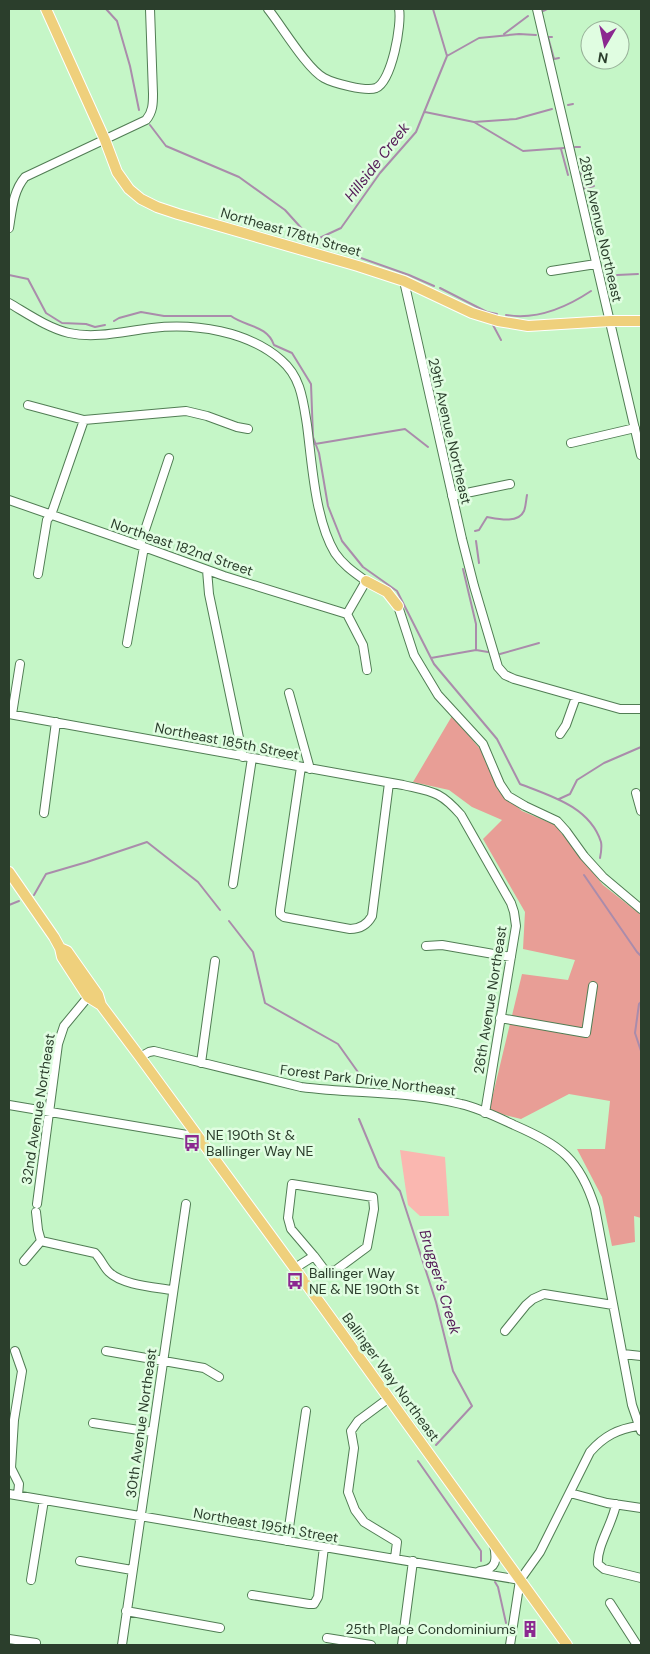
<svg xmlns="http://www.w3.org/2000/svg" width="650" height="1654" viewBox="0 0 650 1654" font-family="'DM Sans',sans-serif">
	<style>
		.green { fill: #fab7b0 }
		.forest { fill: #e89e96 }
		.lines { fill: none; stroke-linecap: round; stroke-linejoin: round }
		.stream { stroke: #aa8cab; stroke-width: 2 }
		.minor-casing { stroke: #517d54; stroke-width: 10 }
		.major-casing { stroke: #fff; stroke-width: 12 }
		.minor { stroke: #fff; stroke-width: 8 }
		.major { stroke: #efd07c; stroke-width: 10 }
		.labels { text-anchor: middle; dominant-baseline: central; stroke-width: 5; stroke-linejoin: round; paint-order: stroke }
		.street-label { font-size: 14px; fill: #2b3e2c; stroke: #e0fde1 }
		.poi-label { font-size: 14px; fill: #2b3e2c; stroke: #e0fde1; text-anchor: start }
		.water-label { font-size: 15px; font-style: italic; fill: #521755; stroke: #e0fde1 }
	</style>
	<rect width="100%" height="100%" fill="#c5f6c7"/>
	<path class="green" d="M400 1150 445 1157 449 1216H420L408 1205Z"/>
	<path class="forest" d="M452 716 481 750 498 790 522 811 555 825 603 885 641 915V1218L634 1216 635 1242 612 1246 602 1197 577 1149H605L610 1101 569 1094 521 1119 489 1111 522 974 568 980 575 960 523 949 525 912 483 839 502 820 472 807 449 790 413 782Z"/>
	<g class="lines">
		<path class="stream" d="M106 9 117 21 130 66 139 110
			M433 9 447 56
			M543 11 547 9
			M504 34 528 16
			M552 37H548L554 59 559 58
			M568 105 573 104
			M425 112 474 122 516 119 552 109
			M474 122 523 151 564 148
			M150 125 166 146 239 177 285 210 313 241 341 228 380 173 416 132 447 56 479 38 519 34 536 35
			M575 147H580
			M561 149 568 175
			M581 172 584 189 594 186
			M313 241 409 275 434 286
			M9 275 28 279 46 313 62 323 86 324 95 327 105 325
			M608 280 617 275 638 274
			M440 288 487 312 497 314
			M506 315C536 320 567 307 591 291
			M114 321 119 318 141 312 164 316H231C246 327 267 325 274 345L292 353 311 384 313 437 319 453 328 506 342 541 363 567 397 591 434 664 497 739 520 784C551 796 590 807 601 842 602 847 601 853 600 858
			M493 325 501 340
			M448 443 450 429
			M315 444 405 429 428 447
			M475 531 479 530 487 517C498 519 518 524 524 511 526 506 526 500 527 495
			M476 541 479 563
			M463 569 476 624V650
			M500 654 539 643
			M431 658 476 650 488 652
			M559 799 570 794 577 780 604 763 641 747
			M584 875 637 952 641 956
			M34 895 46 874 87 862 147 842 198 882 220 910
			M9 905 19 901
			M229 921 253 952 265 1003 338 1044 365 1082
			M641 1002 639 1004 635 1033 641 1051
			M359 1119 379 1167 400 1191 436 1302 453 1371 472 1406 436 1445
			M418 1461 481 1551V1561
			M495 1582 498 1587 506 1623"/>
		<g class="minor-casing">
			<path id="minor" d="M268 9C281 25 307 69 324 78 333 83 366 92 376 88 392 81 402 24 399 9
				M537 9 641 455
				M9 228C12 210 13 191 25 177L146 120C153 112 153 103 153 94L150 9
				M551 271 596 264
				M404 281 462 539 474 586 498 667 505 675 514 679 620 709H641
				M9 303C28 314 48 328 69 333 96 339 125 331 152 328 195 323 248 331 281 360 301 377 303 400 307 425 312 463 315 520 335 553 343 565 355 573 366 581L347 614
				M28 405 84 420 186 411 207 416 237 427 248 429
				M571 443 635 428
				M452 496 510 484
				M9 500 144 547 224 576 347 614
				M140 545 169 458
				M207 570 209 594 243 757
				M38 574 47 520 51 515 84 420
				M398 606 414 655 438 695 483 744 500 784 508 796 525 806 557 821 566 831 584 856 603 877 641 909
				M347 614 363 645 367 670
				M127 643 144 547
				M289 693 310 769
				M9 714 403 785C433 792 440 791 461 815L511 903 514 912 516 926 485 1113
				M12 714 20 664
				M560 734 566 725 576 697
				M301 767 280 910V914L284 917 350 929C360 929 367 925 372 916L389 783
				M636 793 641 811
				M44 813 56 722
				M233 884 252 758
				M426 946 442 945 511 957
				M500 1018 586 1033 593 986
				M140 1057 149 1052 154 1051 301 1087C354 1094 409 1091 461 1104 479 1108 497 1117 514 1125 560 1145 580 1159 595 1208L632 1405 641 1431
				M201 1063 215 961
				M9 1105 199 1137
				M37 1204 58 1044 64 1026 88 997
				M41 1241 95 1253C101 1259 103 1266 109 1272 122 1285 154 1287 172 1290
				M24 1261 41 1241 38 1230 36 1212
				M295 1268 314 1256 326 1272 336 1270 367 1247 374 1209 373 1197 292 1184 288 1218 291 1229 314 1256
				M505 1331 526 1305 533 1299 544 1294 613 1305
				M15 1351 22 1371 14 1420 11 1468 19 1484 18 1495
				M106 1351 204 1368 219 1377
				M623 1354 641 1356
				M389 1398 358 1421 351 1431 354 1448 348 1492 355 1510 364 1522 397 1542 395 1558
				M93 1423 152 1432
				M570 1493 607 1503 641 1508
				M9 1494 520 1580
				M616 1504C613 1523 596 1547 598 1564L604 1569 641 1578
				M287 1541 306 1411
				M80 1561 132 1570
				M480 1571C497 1569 497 1560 494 1545
				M31 1580 44 1500
				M252 1595 309 1604H314L318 1597 324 1547
				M610 1603 637 1645
				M126 1611 220 1628
				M327 1638 371 1645
				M9 1639 36 1643
				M122 1645 186 1204
				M402 1645 413 1561
				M510 1645 520 1580 540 1552 590 1452C604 1436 618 1429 638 1426"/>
		</g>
		<g class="major-casing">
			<path id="major" d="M46 9 105 140 117 172 129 189 141 199 157 207 178 214 358 266 404 281 472 313 498 321 528 326 610 321H641
				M366 581 387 592 398 606
				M9 872 54 937 60 948 62 957 88 997 101 1005
				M60 948 67 951 98 995 101 1005 140 1057 323 1307 567 1645"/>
		</g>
		<use href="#minor" class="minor"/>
		<use href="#major" class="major"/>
	</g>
	<defs>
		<g id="bus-bare" transform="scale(1.35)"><path d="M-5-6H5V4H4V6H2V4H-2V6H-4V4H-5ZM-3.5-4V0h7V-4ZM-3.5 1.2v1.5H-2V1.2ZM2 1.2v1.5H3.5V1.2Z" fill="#8b2890" stroke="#e0fde1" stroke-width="2.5" paint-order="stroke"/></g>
		<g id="building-bare" transform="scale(1.35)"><path d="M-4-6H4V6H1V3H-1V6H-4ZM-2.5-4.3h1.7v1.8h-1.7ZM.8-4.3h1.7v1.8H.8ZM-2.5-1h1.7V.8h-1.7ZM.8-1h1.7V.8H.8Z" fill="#8b2890" stroke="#e0fde1" stroke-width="2.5" paint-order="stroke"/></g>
	</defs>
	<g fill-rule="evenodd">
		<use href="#bus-bare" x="192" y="1143"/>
		<use href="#bus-bare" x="295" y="1281"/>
		<use href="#building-bare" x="530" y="1629"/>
	</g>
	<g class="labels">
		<g class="street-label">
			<text transform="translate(601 229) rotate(77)">28th Avenue Northeast</text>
			<text transform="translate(291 232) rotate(16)">Northeast 178th Street</text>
			<text transform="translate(450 431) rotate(77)">29th Avenue Northeast</text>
			<text transform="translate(182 547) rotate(19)">Northeast 182nd Street</text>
			<text transform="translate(227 741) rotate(11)">Northeast 185th Street</text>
			<text transform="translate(490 1000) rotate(-81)">26th Avenue Northeast</text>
			<text transform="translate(368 1080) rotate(7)">Forest Park Drive Northeast</text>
			<text transform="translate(38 1109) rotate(-81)">32nd Avenue Northeast</text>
			<text transform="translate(391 1377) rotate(54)">Ballinger Way Northeast</text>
			<text transform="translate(141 1423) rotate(-82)">30th Avenue Northeast</text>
			<text transform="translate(266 1525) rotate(10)">Northeast 195th Street</text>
		</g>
		<g class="poi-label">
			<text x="206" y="1135">NE 190th St &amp;<tspan x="206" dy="16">Ballinger Way NE</tspan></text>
			<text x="309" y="1273">Ballinger Way<tspan x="309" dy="16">NE &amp; NE 190th St</tspan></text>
			<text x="516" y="1629" text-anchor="end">25th Place Condominiums</text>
		</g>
		<g class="water-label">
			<text transform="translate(377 162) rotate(-52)">Hillside Creek</text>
			<text transform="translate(440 1282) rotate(73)">Brugger's Creek</text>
		</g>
	</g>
	<rect width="650" height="1654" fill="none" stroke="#2b3e2c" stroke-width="20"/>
	<g transform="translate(605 45) rotate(189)"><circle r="24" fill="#e0fde1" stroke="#98b199"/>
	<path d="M0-4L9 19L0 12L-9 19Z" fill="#8b2890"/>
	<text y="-8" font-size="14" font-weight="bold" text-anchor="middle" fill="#2b3e2c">N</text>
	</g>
</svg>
